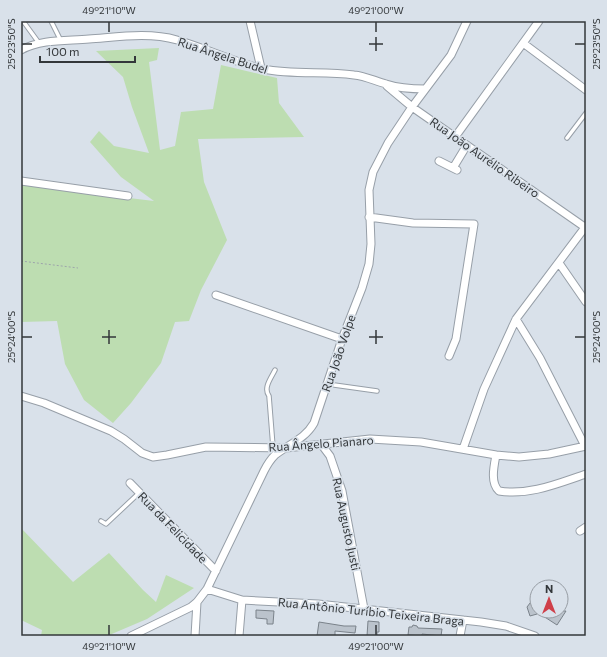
<svg xmlns="http://www.w3.org/2000/svg" width="607" height="657" viewBox="0 0 607 657" font-family="Commissioner,sans-serif">
	<style>
		.green { fill: #bdddb1 }
		.building { fill: #bbc3cc; stroke: #7a828a }
		.lines { fill: none; stroke-linecap: round; stroke-linejoin: round }
		.lane-casing { stroke: #979fa8; stroke-width: 5.5 }
		.street-casing { stroke: #979fa8; stroke-width: 9 }
		.path { stroke: #9ea5ab; stroke-width: 1; stroke-dasharray: 2 2; stroke-linecap: butt }
		.lane { stroke: #fff; stroke-width: 3.5 }
		.street { stroke: #fff; stroke-width: 7 }
		.ticks { fill: none; stroke: #33373a; stroke-width: 1.5 }
		.labels { text-anchor: middle; dominant-baseline: central; stroke-width: 3.5; stroke-linejoin: round; paint-order: stroke }
		.street-label { font-size: 12px; fill: #33373a; stroke: #d9e1ea }
		.neatline { fill: none; stroke: #33373a; stroke-width: 1.5 }
		.ticks-label { font-size: 10px; text-anchor: middle; fill: #33373a }
	</style>
	<rect width="100%" height="100%" fill="#d9e1ea"/>
	<path class="green" d="M159 48 157 60 149 62 160 150 175 146 181 112 213 109 221 65 277 78 279 103 304 137 198 139 204 182 227 240 201 290 189 321 175 322 161 363 131 403 113 423 84 400 65 364 57 321 21 322V185L154 201 121 177 90 142 99 131 114 146 149 153 132 107 123 77 96 51Z
		M21 528 73 582 109 553 143 590 156 602 166 575 194 588 147 619 107 636H41L42 630 21 620Z"/>
	<path class="building" d="M537 594V611H566L557 625 537 612V614L530 616 527 607Z
		M256 610 274 611 273 624H267V619L256 618Z
		M368 621 379 622V632H377V636H367Z
		M319 622 344 626H356L355 633 335 631V636H317Z
		M413 625 417 626 418 628 442 629 441 636 422 634V636L408 635 409 627H412Z"/>
	<g class="lines">
		<g class="lane-casing">
			<path id="lane" d="M23 21 39 43
				M51 21 61 41
				M567 138 586 113
				M327 384 377 391
				M273 447 269 396C263 388 271 378 275 370
				M101 521 106 524 139 493"/>
		</g>
		<g class="street-casing">
			<path id="street" d="M250 21 261 68
				M523 43 586 90
				M21 50C41 39 67 41 89 39 118 37 149 32 177 40 206 48 233 62 263 69 293 75 324 71 354 75 365 76 375 81 386 84 398 88 412 89 425 89
				M387 86 412 107 586 228
				M455 137 539 21
				M439 161 457 170
				M453 168 467 145
				M21 181 128 196
				M369 217 413 223 474 224 456 339 449 356
				M559 263 586 302
				M216 295 342 339
				M516 319 540 358 585 446
				M21 396 44 403 111 431 124 439 142 453 153 457 167 455 206 447 286 448 370 439 421 442 496 455 519 457 549 454 586 446
				M321 444 330 456 342 491 364 609
				M463 449 484 389 516 319 586 226
				M496 455C494 466 490 483 499 491 529 496 559 483 586 474
				M130 483 216 571
				M580 531 586 527
				M207 589 242 600 318 604 481 622 506 626 535 636
				M131 636 191 607 197 602 207 589 264 471C267 465 270 460 275 455 289 444 305 439 314 423L342 339 362 288 369 264 371 244 369 190 373 172 388 143 412 107 451 55 467 21
				M195 636 197 602
				M239 636 242 600
				M460 636 463 620"/>
		</g>
		<path class="path" d="M21 261 78 268"/>
		<use href="#lane" class="lane"/>
		<use href="#street" class="street"/>
	</g>
	<path class="ticks" d="M109 22V32M376 22V32M376 37V51M22 44H32M369 44H383M575 44H585M109 330V344M376 330V344M22 337H32M102 337H116M369 337H383M575 337H585M109 625V635M376 625V635"/>
	<g class="labels">
		<g class="street-label">
			<text transform="translate(223 55) rotate(18)">Rua Ângela Budel</text>
			<text transform="translate(485 157) rotate(35)">Rua João Aurélio Ribeiro</text>
			<text transform="translate(338 353) rotate(-71)">Rua João Volpe</text>
			<text transform="translate(321 443) rotate(-4)">Rua Ângelo Pianaro</text>
			<text transform="translate(347 524) rotate(78)">Rua Augusto Justi</text>
			<text transform="translate(173 527) rotate(46)">Rua da Felicidade</text>
			<text transform="translate(371 611) rotate(6)">Rua Antônio Turíbio Teixeira Braga</text>
		</g>
	</g>
	<rect width="607" height="657" fill="none" stroke="#d9e1ea" stroke-width="44"/>
	<g transform="translate(549 599)"><circle r="19" fill="#d9e1ea" stroke="#979da4"/>
	<path d="M0-3L7 15L0 10L-7 15Z" fill="#cf3f49"/>
	<text y="-6" font-size="11" font-weight="bold" text-anchor="middle" fill="#33373a">N</text>
	</g>
	<path d="M40 56v6h95v-6" fill="none" stroke="#33373a" stroke-width="2"/>
	<text x="46" y="56" font-size="12" fill="#33373a" stroke="#d9e1ea" stroke-width="3" paint-order="stroke">100 m</text>
	<rect x="22" y="22" width="563" height="613" class="neatline"/>
	<g class="ticks-label">
		<text x="109" y="14">49°21'10"W</text>
		<text x="376" y="14">49°21'00"W</text>
		<text transform="translate(11 44) rotate(-90)" y="4">25°23'50"S</text>
		<text transform="translate(596 44) rotate(-90)" y="4">25°23'50"S</text>
		<text transform="translate(11 337) rotate(-90)" y="4">25°24'00"S</text>
		<text transform="translate(596 337) rotate(-90)" y="4">25°24'00"S</text>
		<text x="109" y="650">49°21'10"W</text>
		<text x="376" y="650">49°21'00"W</text>
	</g>
</svg>
